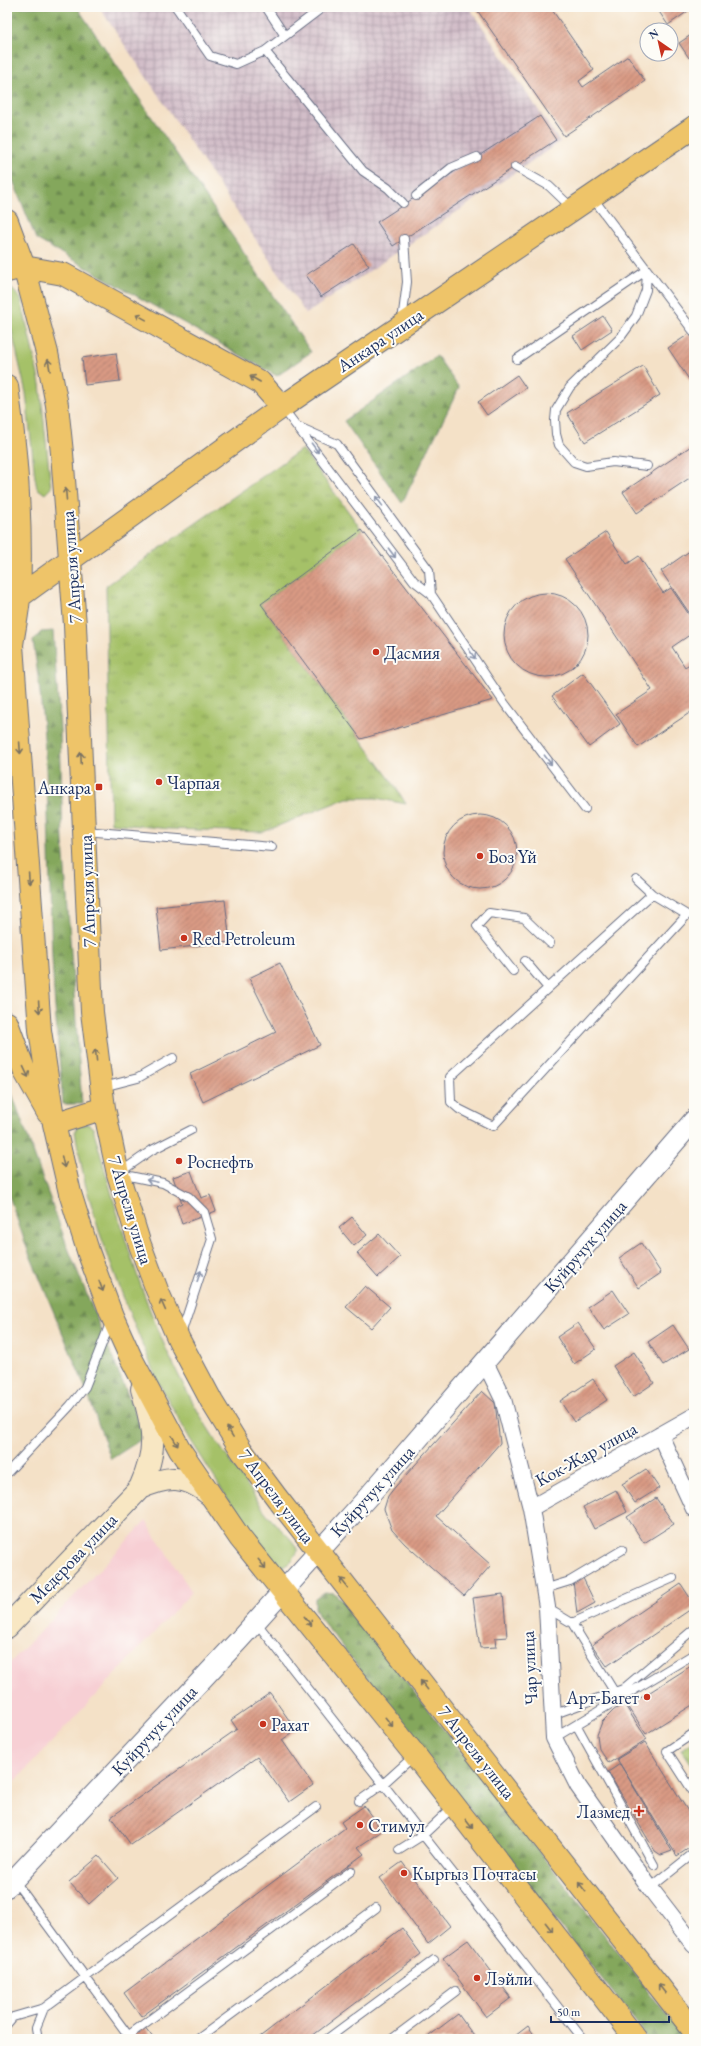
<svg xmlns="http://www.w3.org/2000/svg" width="701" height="2046" viewBox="0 0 701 2046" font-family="'EB Garamond',serif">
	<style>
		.built { fill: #f7cfd4 }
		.industrial { fill: url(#industrial-grid) }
		.grass { fill: #a5c168; stroke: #607863 }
		.forest { fill: url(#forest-firs); stroke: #506b5d }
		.park { fill: url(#park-tufts); stroke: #607863 }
		.building { fill: url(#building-hatch) }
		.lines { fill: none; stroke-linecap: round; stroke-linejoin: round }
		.service-casing { stroke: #676d83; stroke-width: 10 }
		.minor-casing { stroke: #676d83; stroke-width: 18 }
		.tertiary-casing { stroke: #676d83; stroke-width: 22 }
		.secondary-casing { stroke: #676d83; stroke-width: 24 }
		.primary-casing { stroke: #676d83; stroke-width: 24 }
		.service { stroke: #fff; stroke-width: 8 }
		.minor { stroke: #fff; stroke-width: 16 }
		.tertiary { stroke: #fff; stroke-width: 20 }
		.secondary { stroke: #f8e7c3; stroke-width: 22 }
		.primary { stroke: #eec469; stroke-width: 22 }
		.oneway { stroke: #7a7263 }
		.oneway2 { stroke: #8d97ae }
		.poi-dot { fill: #c8321e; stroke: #fdfcf7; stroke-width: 1.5 }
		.labels { text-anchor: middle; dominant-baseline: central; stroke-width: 4; stroke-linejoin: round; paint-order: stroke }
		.street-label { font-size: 18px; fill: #1b2f5e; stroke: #fdfcf7 }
		.poi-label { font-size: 18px; fill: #1b2f5e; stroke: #fdfcf7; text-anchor: start }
	</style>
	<defs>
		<pattern id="industrial-grid" width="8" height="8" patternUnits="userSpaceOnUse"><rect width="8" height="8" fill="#d2bdc8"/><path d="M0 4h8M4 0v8" fill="none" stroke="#aa9aa6"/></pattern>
		<pattern id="forest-firs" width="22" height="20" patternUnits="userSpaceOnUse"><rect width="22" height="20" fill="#84a75c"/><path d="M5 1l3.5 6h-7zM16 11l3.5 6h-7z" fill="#6b884f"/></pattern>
		<pattern id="park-tufts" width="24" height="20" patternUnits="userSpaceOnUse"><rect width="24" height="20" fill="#a5c168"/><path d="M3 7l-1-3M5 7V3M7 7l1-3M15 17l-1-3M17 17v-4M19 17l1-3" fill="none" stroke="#869d59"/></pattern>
		<pattern id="building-hatch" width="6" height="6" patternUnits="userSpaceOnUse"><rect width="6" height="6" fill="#d99a84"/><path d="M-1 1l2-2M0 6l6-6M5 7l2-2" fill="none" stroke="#af7e6f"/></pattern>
	</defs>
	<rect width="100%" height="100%" fill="#fdfcf7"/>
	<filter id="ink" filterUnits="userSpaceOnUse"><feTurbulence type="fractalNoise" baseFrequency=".025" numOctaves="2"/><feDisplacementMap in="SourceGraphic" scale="8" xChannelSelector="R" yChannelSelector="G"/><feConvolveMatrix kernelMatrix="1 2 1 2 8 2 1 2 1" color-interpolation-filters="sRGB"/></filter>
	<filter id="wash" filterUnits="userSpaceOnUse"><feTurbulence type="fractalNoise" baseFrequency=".012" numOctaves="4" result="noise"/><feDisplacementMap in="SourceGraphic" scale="16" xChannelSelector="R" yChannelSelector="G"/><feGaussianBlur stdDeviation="0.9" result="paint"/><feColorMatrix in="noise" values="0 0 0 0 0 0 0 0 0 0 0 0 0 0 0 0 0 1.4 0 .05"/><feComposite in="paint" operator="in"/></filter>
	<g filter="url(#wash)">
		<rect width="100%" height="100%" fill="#f4e1c7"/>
		<path class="built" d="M146 1521 192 1592 7 1790V1666Z"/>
		<path class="industrial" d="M99 7H469L560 142 306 314Z"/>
		<path class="grass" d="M11 288 21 299 40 384 51 488 45 494 37 488 35 478 26 393 7 310V290Z
			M88 1124 93 1128C120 1223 146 1321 195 1406 210 1434 229 1459 247 1485 255 1496 262 1509 271 1519 280 1530 293 1538 298 1551 293 1560 286 1570 275 1565L251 1536 190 1439 157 1380 127 1307 99 1231 85 1183 75 1132 78 1126Z"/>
		<path class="forest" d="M7 7H77L311 352 277 376 36 239 7 165Z
			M437 356 459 388 402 503 344 421Z
			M53 631 60 729 63 842 82 1104H63C59 1055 54 1006 52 957 48 852 50 745 33 641L41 632Z
			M7 863 11 897 7 894Z
			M7 1080 68 1248 145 1437 111 1459 85 1387 27 1248 7 1190Z
			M325 1592 334 1593 342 1600 686 2039H649L319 1617 315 1608V1598Z"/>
		<path class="park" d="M302 449 362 530 261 604 395 786 406 804 376 798H347L263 832 170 829 111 823 106 586Z
			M694 1740V1769L681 1750Z"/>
		<g id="blocks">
			<path class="building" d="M475 7H550L594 70 579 81 583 87 628 56 645 81 564 136Z
				M662 7H694L668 25 658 10Z
				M694 33V55L689 58 679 43Z
				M540 116 556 140 393 246 377 222Z
				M354 244 369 266 321 297 306 275Z
				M603 316 612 330 582 350 573 336Z
				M689 334 694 340V379L690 381 668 348Z
				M116 353 120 381 85 385 82 358Z
				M643 366 660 395 585 442 567 413Z
				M517 375 526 388 487 415 478 402Z
				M694 444V475L637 513 623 492Z
				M362 530 493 700 361 739 261 604Z
				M606 532 627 564 639 556 663 593 671 588 694 622V632L672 647 685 667 694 661V710L638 747 616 714 652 690 565 559Z
				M694 548V616L692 617 661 571Z
				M504 635a42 42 0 1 1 84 0a42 42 0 1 1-84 0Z
				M583 673 620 724 589 747 552 696Z
				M443 852a37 37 0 1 1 74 0a37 37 0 1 1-74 0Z
				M225 900 230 942 161 950 156 907Z
				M280 963 320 1045 203 1102 190 1074 276 1032 249 978Z
				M191 1171 201 1198 210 1195 216 1211 182 1224 176 1206 182 1203 173 1177Z
				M352 1217 367 1235 354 1246 339 1228Z
				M379 1234 400 1257 378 1277 357 1253Z
				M641 1243 661 1273 639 1288 619 1258Z
				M365 1286 390 1307 371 1328 346 1307Z
				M613 1290 629 1314 604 1330 588 1307Z
				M578 1323 596 1349 574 1364 557 1337Z
				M673 1325 689 1349 663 1365 648 1342Z
				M634 1352 654 1383 633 1397 613 1366Z
				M593 1379 607 1400 574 1422 560 1401Z
				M482 1391 495 1403 500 1443 436 1516 491 1565 464 1596 405 1544 392 1530 384 1509 388 1496 395 1487Z
				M646 1469 659 1488 635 1503 622 1484Z
				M616 1490 627 1512 594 1529 583 1507Z
				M656 1498 674 1524 644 1543 627 1517Z
				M583 1578 595 1603 577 1613 573 1581Z
				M681 1584 694 1604V1607L607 1666 592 1645Z
				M503 1594 507 1637 495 1638 496 1647 480 1648 473 1598Z
				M694 1664V1704L646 1734 628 1706Z
				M270 1693 296 1730 282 1740 313 1785 289 1802 257 1757 131 1845 111 1817 237 1729 231 1720Z
				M624 1704 647 1739 609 1763 599 1749 597 1735 602 1722 614 1710Z
				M645 1742 694 1821V1845L677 1856 617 1759Z
				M620 1764 672 1851 661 1855 655 1851 608 1772Z
				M364 1806 382 1831 358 1847 364 1854 141 2017 124 1993 345 1828 341 1822Z
				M99 1856 118 1878 89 1904 69 1882Z
				M402 1862 450 1926 428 1944 380 1878Z
				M402 1928 421 1954 308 2039H257Z
				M468 1940 511 1998 486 2017 443 1958Z
				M458 2014 476 2039H425Z
				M144 2026 154 2039H135L132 2035Z
				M528 2026 537 2039H511Z"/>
		</g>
	</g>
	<g filter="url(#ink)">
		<use href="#blocks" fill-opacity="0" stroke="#676d83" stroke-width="1"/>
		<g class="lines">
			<g class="service-casing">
				<path id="service" d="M176 7 210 56 236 64 265 51 323 7
					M266 7 285 36
					M265 51 363 171 388 188 403 203
					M515 167 549 186 572 208
					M416 196 451 168 477 157
					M592 197 694 332
					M647 270 646 290 636 316 620 338 570 387 556 410 555 420 556 434 559 445 574 462 586 466 613 462 647 466
					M402 321 407 282 404 239
					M517 359 647 270
					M282 407 414 581 431 594 505 704 585 809
					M299 427 337 444 429 570 431 594
					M85 831 272 847
					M636 879 652 894 687 915 493 1126 459 1109 451 1102 450 1077 652 894
					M525 961 548 988
					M513 971 477 926 489 913 524 918 550 943
					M103 1087 138 1078 173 1058
					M119 1173 152 1150 191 1130
					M120 1174 163 1183 189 1197 204 1212 212 1239 181 1334
					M7 1473 70 1406 85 1387 111 1321
					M544 1589 570 1581 622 1550
					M547 1608 572 1623 615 1693
					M256 1622 583 2039
					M572 1623 673 1578
					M552 1715 623 1689 694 1629
					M577 1726 654 1865
					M694 1733 667 1751 694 1793
					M554 1738 694 1654
					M359 1801 383 1784 414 1756
					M399 1850 423 1835 454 1806
					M14 1880 131 2039
					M650 1888 694 1853
					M7 2024 13 2017 44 2008 316 1807
					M129 2035 351 1871
					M38 2039 36 2028 44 2008
					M198 2039 376 1908
					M327 2039 434 1960
					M392 2039 456 1991"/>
			</g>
			<g class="minor-casing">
				<path id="minor" d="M485 1362 503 1399 531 1508 547 1607 554 1738 578 1786 650 1888 694 1945
					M660 1435 694 1509
					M531 1508 694 1416"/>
			</g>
			<g class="tertiary-casing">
				<path id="tertiary" d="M7 1887 239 1640 367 1498 694 1120"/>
			</g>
			<g class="secondary-casing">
				<path id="secondary" d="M140 1488C167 1476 185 1474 209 1494
					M7 1627 140 1488C158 1449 154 1429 142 1389"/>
			</g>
			<g class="primary-casing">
				<path id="primary" d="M7 221 24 267 47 353 57 405 62 453 75 625 92 1012 104 1108 118 1174 140 1245 157 1290 179 1340 212 1402 242 1451 277 1498 694 2031
					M7 271 24 267 63 274 260 382 282 407
					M7 386C17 455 22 527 19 597 18 613 14 630 12 645L40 1030 54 1124 70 1193 89 1254 112 1316 131 1358 180 1450 240 1538 415 1755 636 2039
					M9 604 282 407 694 127
					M7 1023 25 1072 48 1113
					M54 1124 104 1108"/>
			</g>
			<use href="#service" class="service"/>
			<use href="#minor" class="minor"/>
			<use href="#tertiary" class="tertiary"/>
			<use href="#secondary" class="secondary"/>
			<use href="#primary" class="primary"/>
		</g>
		<defs><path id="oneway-shaft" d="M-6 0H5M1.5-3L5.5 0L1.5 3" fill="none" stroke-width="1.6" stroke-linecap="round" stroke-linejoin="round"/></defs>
		<g class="oneway">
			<use href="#oneway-shaft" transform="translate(141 317) rotate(-151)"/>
			<use href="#oneway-shaft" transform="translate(49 365) rotate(-100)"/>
			<use href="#oneway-shaft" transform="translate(255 379) rotate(-150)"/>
			<use href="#oneway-shaft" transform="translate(66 494) rotate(-95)"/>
			<use href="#oneway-shaft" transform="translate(20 748) rotate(86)"/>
			<use href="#oneway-shaft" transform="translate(81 758) rotate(-93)"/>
			<use href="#oneway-shaft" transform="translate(29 878) rotate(86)"/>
			<use href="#oneway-shaft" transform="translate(39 1007) rotate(86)"/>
			<use href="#oneway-shaft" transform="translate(96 1055) rotate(-96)"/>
			<use href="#oneway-shaft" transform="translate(26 1072) rotate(65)"/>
			<use href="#oneway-shaft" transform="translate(63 1162) rotate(77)"/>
			<use href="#oneway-shaft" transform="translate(101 1286) rotate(69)"/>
			<use href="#oneway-shaft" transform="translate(163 1305) rotate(-114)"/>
			<use href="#oneway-shaft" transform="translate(230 1432) rotate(-122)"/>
			<use href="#oneway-shaft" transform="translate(175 1441) rotate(60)"/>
			<use href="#oneway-shaft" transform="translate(262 1564) rotate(51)"/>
			<use href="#oneway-shaft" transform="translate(344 1583) rotate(-128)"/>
			<use href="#oneway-shaft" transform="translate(308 1621) rotate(51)"/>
			<use href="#oneway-shaft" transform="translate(424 1685) rotate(-128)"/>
			<use href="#oneway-shaft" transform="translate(389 1722) rotate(51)"/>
			<use href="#oneway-shaft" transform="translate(469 1824) rotate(52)"/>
			<use href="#oneway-shaft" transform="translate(582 1887) rotate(-128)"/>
			<use href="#oneway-shaft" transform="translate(549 1927) rotate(52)"/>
			<use href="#oneway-shaft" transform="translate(662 1989) rotate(-128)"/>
		</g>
		<g class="oneway2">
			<use href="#oneway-shaft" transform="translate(315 448) rotate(53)"/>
			<use href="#oneway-shaft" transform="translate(379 501) rotate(-126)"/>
			<use href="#oneway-shaft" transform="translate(392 553) rotate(53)"/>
			<use href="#oneway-shaft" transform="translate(472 654) rotate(56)"/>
			<use href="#oneway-shaft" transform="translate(548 760) rotate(53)"/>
			<use href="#oneway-shaft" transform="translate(152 1181) rotate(-168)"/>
			<use href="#oneway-shaft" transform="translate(199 1276) rotate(-71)"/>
		</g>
	</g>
	<g class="poi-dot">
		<circle cx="376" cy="652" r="4"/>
		<circle cx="159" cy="782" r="4"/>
		<rect x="95" y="783" width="8" height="8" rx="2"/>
		<circle cx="480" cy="856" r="4"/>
		<circle cx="184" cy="938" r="4"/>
		<circle cx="179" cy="1161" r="4"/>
		<circle cx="647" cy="1697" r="4"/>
		<circle cx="263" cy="1724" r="4"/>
		<path d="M637 1805h4v4h4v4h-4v4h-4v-4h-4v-4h4z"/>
		<circle cx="360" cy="1825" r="4"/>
		<circle cx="404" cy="1873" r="4"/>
		<circle cx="477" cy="1978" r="4"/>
	</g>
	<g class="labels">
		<g class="street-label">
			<text transform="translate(380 340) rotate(-34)">Анкара улица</text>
			<text transform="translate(71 567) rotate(-94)">7 Апреля улица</text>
			<text transform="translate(87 891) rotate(-92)">7 Апреля улица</text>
			<text transform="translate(131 1210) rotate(73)">7 Апреля улица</text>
			<text transform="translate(585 1246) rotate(-49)">Куйручук улица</text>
			<text transform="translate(586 1454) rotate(-29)">Кок-Жар улица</text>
			<text transform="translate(372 1491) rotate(-48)">Куйручук улица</text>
			<text transform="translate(277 1496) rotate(53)">7 Апреля улица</text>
			<text transform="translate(73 1558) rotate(-46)">Медерова улица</text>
			<text transform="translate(529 1668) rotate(-93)">Чар улица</text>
			<text transform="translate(154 1730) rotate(-47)">Куйручук улица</text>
			<text transform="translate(477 1752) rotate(52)">7 Апреля улица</text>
		</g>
		<g class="poi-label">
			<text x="384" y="652">Дасмия</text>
			<text x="167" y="782">Чарпая</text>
			<text x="91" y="787" text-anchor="end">Анкара</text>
			<text x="488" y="856">Боз Үй</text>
			<text x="192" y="938">Red Petroleum</text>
			<text x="187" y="1161">Роснефть</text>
			<text x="639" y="1697" text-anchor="end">Арт-Багет</text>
			<text x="271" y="1724">Рахат</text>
			<text x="630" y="1811" text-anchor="end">Лазмед</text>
			<text x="368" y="1825">Стимул</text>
			<text x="412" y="1873">Кыргыз Почтасы</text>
			<text x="485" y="1978">Лэйли</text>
		</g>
	</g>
	<rect width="701" height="2046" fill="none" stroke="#fdfcf7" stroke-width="24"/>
	<g transform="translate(659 42) rotate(326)"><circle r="19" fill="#fdfcf7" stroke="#a3aaba"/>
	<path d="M0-3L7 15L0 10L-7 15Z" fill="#c8321e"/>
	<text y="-6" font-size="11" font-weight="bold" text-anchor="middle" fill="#1b2f5e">N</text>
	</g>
	<path d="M551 2016v6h118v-6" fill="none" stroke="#1b2f5e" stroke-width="2"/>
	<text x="557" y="2016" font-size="12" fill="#1b2f5e" stroke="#fdfcf7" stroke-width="3" paint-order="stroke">50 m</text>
</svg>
